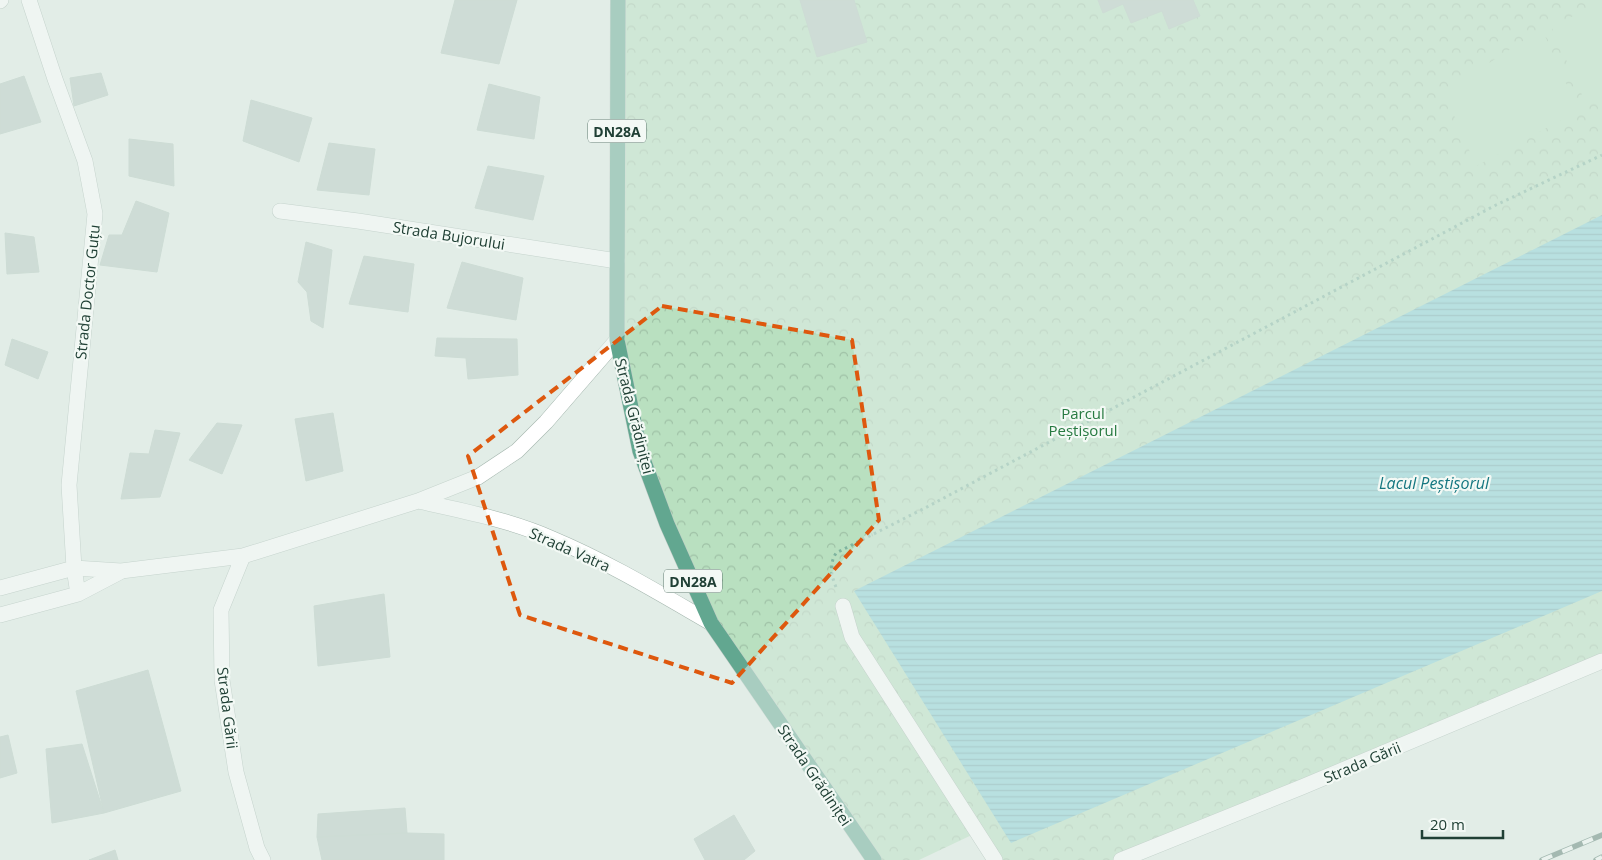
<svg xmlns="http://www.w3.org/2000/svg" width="1602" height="860" viewBox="0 0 1602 860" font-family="'Open Sans',sans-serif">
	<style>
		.forest { fill: url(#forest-crowns) }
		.pitch { fill: #b9e0c0 }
		.water { fill: url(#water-rules) }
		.building { fill: #b7c8c0; stroke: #b3c7be }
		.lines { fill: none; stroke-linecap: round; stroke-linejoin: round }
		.minor-casing { stroke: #a4b6ae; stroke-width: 16 }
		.major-casing { stroke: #c1cac6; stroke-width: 16 }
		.path { stroke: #7fb49f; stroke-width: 3; stroke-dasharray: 2.5 4; stroke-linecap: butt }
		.minor { stroke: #fff; stroke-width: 15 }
		.major { stroke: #62a790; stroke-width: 15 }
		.rail-casing { stroke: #5a7b70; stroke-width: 5.5 }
		.rail { stroke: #f3f9f5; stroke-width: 4; stroke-dasharray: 11; stroke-linecap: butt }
		.marked { fill: none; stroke: #de580e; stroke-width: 4; stroke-dasharray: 10 6; stroke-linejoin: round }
		.labels { text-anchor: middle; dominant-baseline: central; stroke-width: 4.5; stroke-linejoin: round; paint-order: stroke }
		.shield { fill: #f3f9f5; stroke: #5f786f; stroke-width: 1 }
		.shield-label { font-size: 14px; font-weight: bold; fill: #204035 }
		.street-label { font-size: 15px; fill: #204035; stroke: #f3f9f5 }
		.park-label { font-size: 15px; fill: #277a41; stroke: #f3f9f5 }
		.water-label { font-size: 16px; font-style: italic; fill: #157781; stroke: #f3f9f5 }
	</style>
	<defs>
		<pattern id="forest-crowns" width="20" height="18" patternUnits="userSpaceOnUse" patternTransform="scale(1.25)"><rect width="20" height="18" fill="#b9e0c0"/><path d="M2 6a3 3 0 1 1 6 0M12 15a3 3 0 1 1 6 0" fill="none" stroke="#9fc1a6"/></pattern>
		<pattern id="water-rules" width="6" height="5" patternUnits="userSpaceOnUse" patternTransform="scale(1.25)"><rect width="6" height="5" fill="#85d0d7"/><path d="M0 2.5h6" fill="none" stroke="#6caaaf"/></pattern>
	</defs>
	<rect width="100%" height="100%" fill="#e2ede7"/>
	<path class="forest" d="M618 0H1602V661L1121 860H995L976 833 919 860H874L711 623 667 524 617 340Z"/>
	<path class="pitch" d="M1598 5 1602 13V97L1587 106 1551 26Z
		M1542 29 1578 111 1476 166 1444 92Z"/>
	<path class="water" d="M1602 215V591L1011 843 854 591Z"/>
	<path class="building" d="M455 0H517L499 64 441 53Z
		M800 0H854L867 42 817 57Z
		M1098 0H1193L1200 16 1169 29 1162 11 1131 23 1123 4 1103 13Z
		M101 73 108 95 74 106 70 78Z
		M24 76 41 122 0 134V84Z
		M489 84 540 97 534 139 477 130Z
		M251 100 312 118 299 162 243 141Z
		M129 139 173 144 174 186 129 176Z
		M329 143 375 149 369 195 317 190Z
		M488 166 544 176 533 220 475 208Z
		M136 201 169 213 157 272 100 265 109 235H122Z
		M5 233 34 237 39 272 7 274Z
		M306 242 332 250 323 328 311 321 307 292 298 282Z
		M364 256 414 264 408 312 349 304Z
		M462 262 523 278 516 320 447 308Z
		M437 338 517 339 518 375 468 379 466 358 435 356Z
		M12 339 48 352 38 379 5 365Z
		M333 413 343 471 306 481 295 419Z
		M217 423 242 425 222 474 189 460Z
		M155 430 180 433 160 497 121 499 130 453 149 454Z
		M384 594 390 657 318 666 314 606Z
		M148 670 181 791 104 813 76 691Z
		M8 735 17 773 0 778V737Z
		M82 744 104 813 52 823 46 749Z
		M405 808 407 833 317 837 318 814Z
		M734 815 755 851 744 860H705L694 839Z
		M407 833 444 834V860H322L317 837Z
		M115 850 118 860H89Z"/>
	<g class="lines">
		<g class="minor-casing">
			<path id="minor" d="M29 0 55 79 85 161 95 214 69 485 74 568 78 594
				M0 1 1 0
				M280 211 358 221 617 261
				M418 501C464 511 510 520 553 539 608 562 659 593 711 623
				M243 556 221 610 222 680 236 772 257 848 263 860
				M0 588 74 568 121 571 243 556 418 501 478 477 517 451 546 422 617 340
				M843 606 852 637 995 860
				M0 615 78 594 120 572
				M1121 860 1302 787 1602 661"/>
		</g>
		<g class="major-casing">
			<path id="major" d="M618 0 617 340 640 451 667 524 711 623 874 860"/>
		</g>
		<path class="path" d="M836 587C831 575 829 565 836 553L925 508 1496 205 1602 155"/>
		<use href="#minor" class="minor"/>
		<use href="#major" class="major"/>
		<g class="rail-casing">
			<path id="rail" d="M1542 860 1602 835
				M1596 860 1602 857"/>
		</g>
		<use href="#rail" class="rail"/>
	</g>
	<path d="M0 0H1602V860H0ZM662 306 852 340 879 520 732 683 520 615 468 456Z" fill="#e2ede7" fill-opacity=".55" fill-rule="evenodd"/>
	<path class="marked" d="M662 306 852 340 879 520 732 683 520 615 468 456Z"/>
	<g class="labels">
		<g class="shield">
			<rect x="588" y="119.5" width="58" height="23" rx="4"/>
			<rect x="664" y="569.5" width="58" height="23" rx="4"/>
		</g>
		<g class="shield-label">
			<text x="617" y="131">DN28A</text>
			<text x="693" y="581">DN28A</text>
		</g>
		<g class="street-label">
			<text transform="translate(449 235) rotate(9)">Strada Bujorului</text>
			<text transform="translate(87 292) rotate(-84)">Strada Doctor Guțu</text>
			<text transform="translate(635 416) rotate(76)">Strada Grădiniței</text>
			<text transform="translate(570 549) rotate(24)">Strada Vatra</text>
			<text transform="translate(228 708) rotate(83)">Strada Gării</text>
			<text transform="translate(1362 762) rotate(-23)">Strada Gării</text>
			<text transform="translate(815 775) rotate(56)">Strada Grădiniței</text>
		</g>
		<g class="park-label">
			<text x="1083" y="413">Parcul<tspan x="1083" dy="17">Peștișorul</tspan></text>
		</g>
		<g class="water-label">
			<text x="1434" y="483">Lacul Peștișorul</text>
		</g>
	</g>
	<path d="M1422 830v8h81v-8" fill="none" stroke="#204035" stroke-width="2.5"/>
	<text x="1430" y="830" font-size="15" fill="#204035" stroke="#f3f9f5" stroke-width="4" paint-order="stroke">20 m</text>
</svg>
